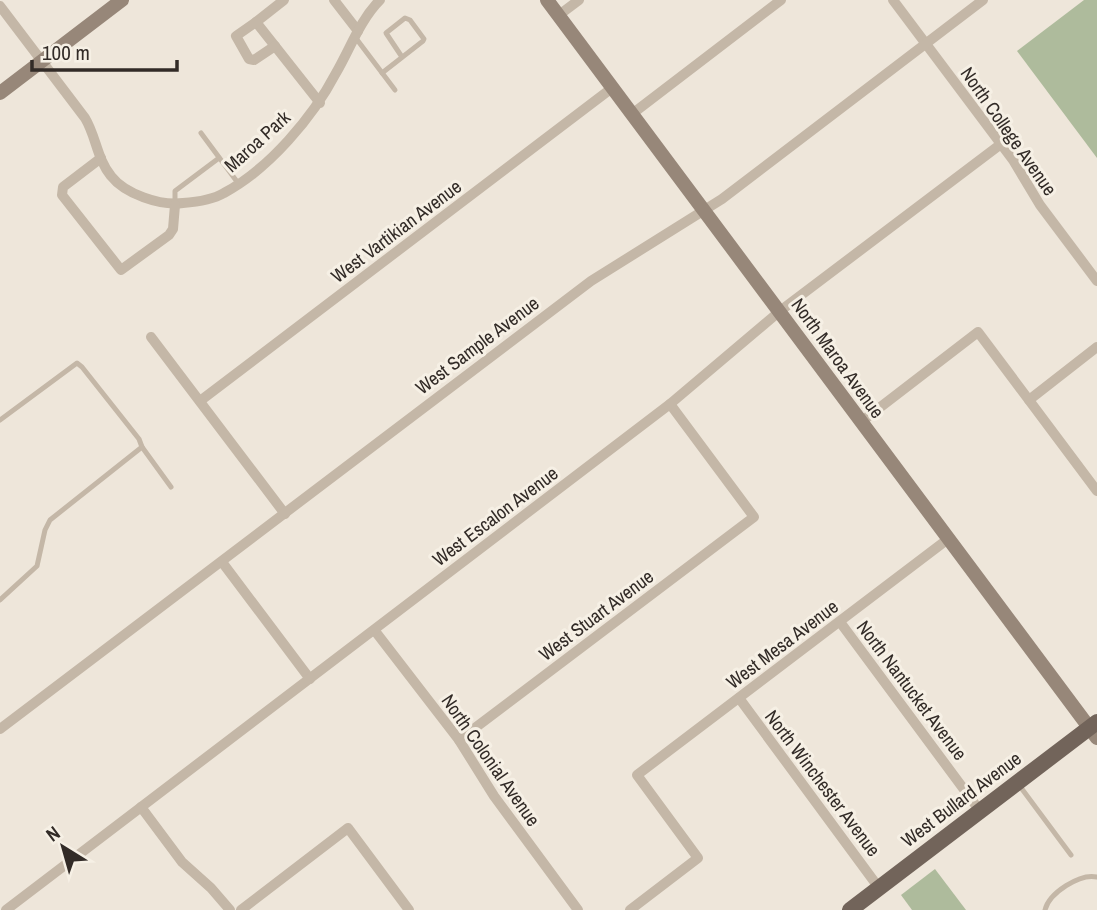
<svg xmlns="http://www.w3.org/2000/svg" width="1097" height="910" font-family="'Archivo Narrow',sans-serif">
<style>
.green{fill:#aebb9c}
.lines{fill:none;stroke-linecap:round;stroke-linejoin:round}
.lane{stroke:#c4b7a7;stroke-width:5}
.street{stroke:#c4b7a7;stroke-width:10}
.secondary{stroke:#978779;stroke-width:14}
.primary{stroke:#72645a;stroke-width:16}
.labels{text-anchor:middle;stroke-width:6;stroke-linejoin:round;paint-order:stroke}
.street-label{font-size:19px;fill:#322b27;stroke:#f6f0e5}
</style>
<rect width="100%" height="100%" fill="#eee6da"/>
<g class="green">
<polygon points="1084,0 1097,0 1097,158 1017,51"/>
<polygon points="935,869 966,910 912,910 901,895"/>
</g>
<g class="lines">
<g class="lane">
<polyline points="355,37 395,90"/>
<polyline points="382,73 423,41 424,39 410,20 405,18 386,33 402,57"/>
<polyline points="201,133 238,183"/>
<polyline points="175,202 175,191 219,158"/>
<polyline points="0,420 77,363 82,367 139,439 142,447 171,487"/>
<polyline points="0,600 37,566 45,530 50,520 142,447"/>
<polyline points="1019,785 1071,855"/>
<path d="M1045 910C1049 893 1080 873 1097 877"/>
</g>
<g class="street">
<polyline points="284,0 256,22 320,103"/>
<polyline points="334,0 358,31"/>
<polyline points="893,0 1013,160 1040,205 1097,281"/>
<path d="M0 6 85 118C96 136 97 159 111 176 125 194 160 206 183 203 197 202 212 200 224 193 269 169 313 117 336 73 350 49 360 20 380 0"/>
<polyline points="559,15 579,0"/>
<polyline points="256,22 236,36 249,59 254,60 275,46"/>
<polyline points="632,114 781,0"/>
<polyline points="101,158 63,187 62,195 121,270 169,235 173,229 175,205"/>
<polyline points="151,337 285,514"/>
<polyline points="1029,400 1097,347"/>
<polyline points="200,401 612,88"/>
<polyline points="861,422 978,332 1097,491"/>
<polyline points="222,562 310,679"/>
<polyline points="840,622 980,811"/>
<polyline points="375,631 459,740 494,796 578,910"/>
<polyline points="739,698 879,888"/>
<polyline points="0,729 591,281 722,199 983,0"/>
<polyline points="459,740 754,517 670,404"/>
<polyline points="141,807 182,862 211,888 230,910"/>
<polyline points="6,910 670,404 780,311 1001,144"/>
<polyline points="241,910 348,828 409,910"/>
<polyline points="630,910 698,858 637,775 948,539"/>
</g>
<g class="secondary">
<polyline points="547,0 1097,738"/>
<polyline points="0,93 122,0"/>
</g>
<polyline class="primary" points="850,910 1097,722"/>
</g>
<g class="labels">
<g class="street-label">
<text transform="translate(1009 131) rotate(55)" y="7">North College Avenue</text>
<text transform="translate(257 141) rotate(-42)" y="7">Maroa Park</text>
<text transform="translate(396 231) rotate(-37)" y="7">West Vartikian Avenue</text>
<text transform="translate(477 345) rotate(-37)" y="7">West Sample Avenue</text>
<text transform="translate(838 358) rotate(54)" y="7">North Maroa Avenue</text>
<text transform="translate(495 516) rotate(-37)" y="7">West Escalon Avenue</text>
<text transform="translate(596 615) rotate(-37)" y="7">West Stuart Avenue</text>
<text transform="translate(782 644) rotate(-37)" y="7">West Mesa Avenue</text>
<text transform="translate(912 690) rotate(53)" y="7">North Nantucket Avenue</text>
<text transform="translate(491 760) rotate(55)" y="7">North Colonial Avenue</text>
<text transform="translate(823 783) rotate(53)" y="7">North Winchester Avenue</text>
<text transform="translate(961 799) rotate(-37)" y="7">West Bullard Avenue</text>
</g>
</g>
<g transform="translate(63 847) rotate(323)" stroke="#f6f0e5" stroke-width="5" paint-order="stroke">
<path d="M0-5L12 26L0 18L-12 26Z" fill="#322b27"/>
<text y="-10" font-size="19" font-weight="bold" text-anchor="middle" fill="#322b27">N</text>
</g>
<path d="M32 60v10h145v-10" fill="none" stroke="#322b27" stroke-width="3.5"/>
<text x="42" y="60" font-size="21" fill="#322b27" stroke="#f6f0e5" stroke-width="5" paint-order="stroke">100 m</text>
</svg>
